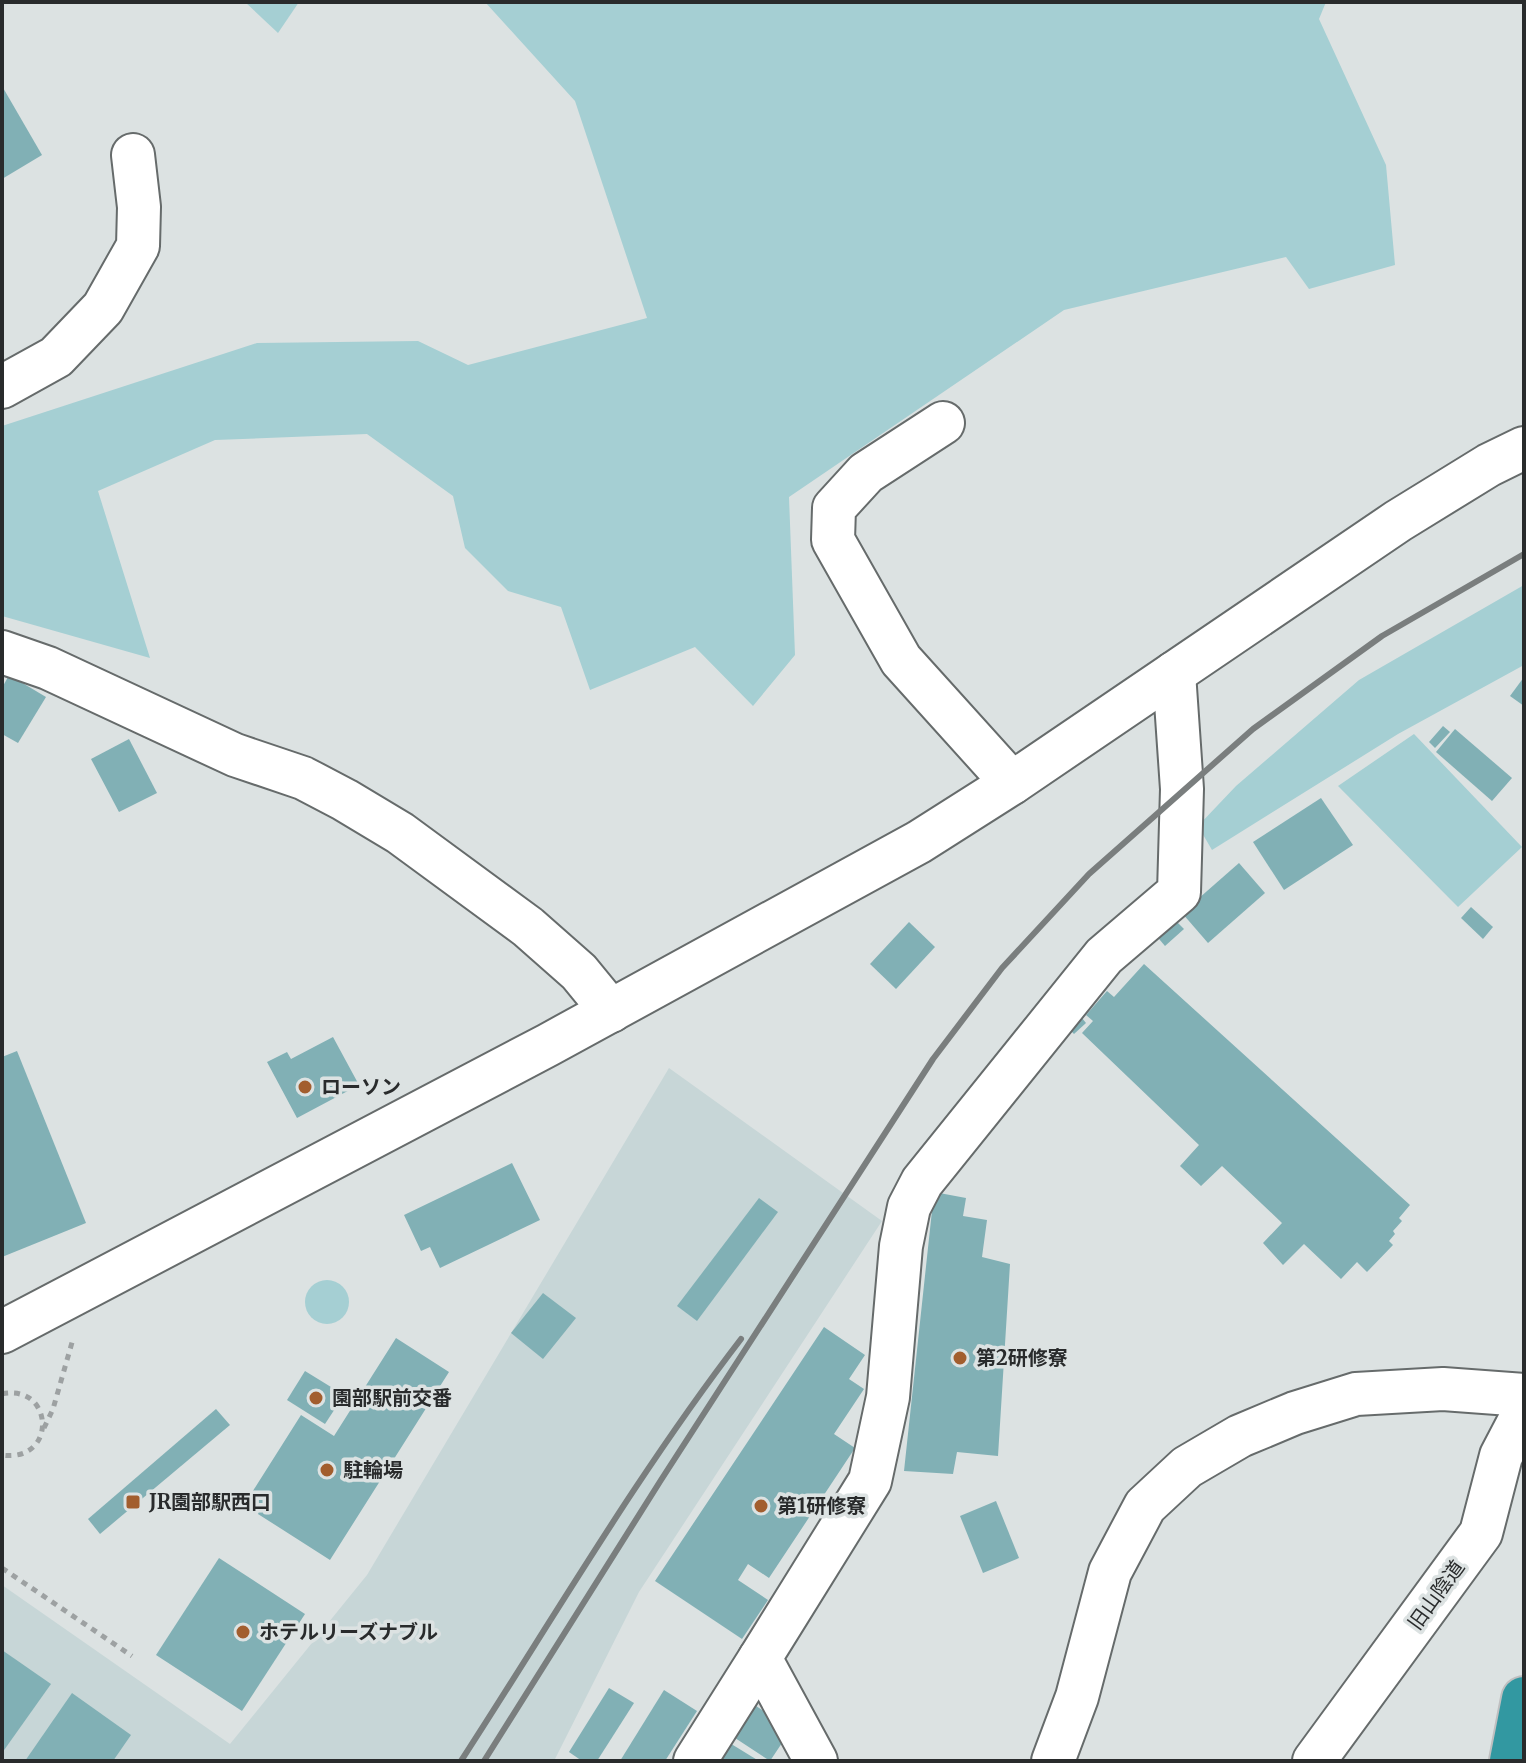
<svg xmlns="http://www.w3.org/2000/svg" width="1526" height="1763" font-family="Merriweather,'Noto Sans JP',serif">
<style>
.built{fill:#c7d6d7}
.green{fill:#a5cfd3}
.building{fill:#81b0b5}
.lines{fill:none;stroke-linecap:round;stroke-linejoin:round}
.minor-casing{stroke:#666b6b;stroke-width:46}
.highway-casing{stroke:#bfbfc0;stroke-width:48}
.path{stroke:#9da1a2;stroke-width:5;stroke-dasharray:6 6;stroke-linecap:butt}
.minor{stroke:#fff;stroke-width:42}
.highway{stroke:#3298a1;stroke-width:44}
.rail{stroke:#7a7e7e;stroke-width:6}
.poi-dot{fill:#a25e2e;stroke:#dce2e2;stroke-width:3}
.labels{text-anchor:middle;stroke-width:7;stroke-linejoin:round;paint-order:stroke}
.poi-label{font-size:20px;font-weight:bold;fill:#292b2c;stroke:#dce2e2;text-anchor:start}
.street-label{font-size:20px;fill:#292b2c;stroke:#dce2e2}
</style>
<rect width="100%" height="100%" fill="#dce2e2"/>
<polygon class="built" points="669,1068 882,1221 639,1592 554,1761 2,1761 2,1585 230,1744 367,1575"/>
<g class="green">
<polygon points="245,2 299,2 278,33"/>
<polygon points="485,2 1326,2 1319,19 1386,165 1395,265 1309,289 1286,257 1064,310 789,497 795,655 753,706 695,647 590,690 561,607 508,591 465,548 453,496 367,434 215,440 98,491 150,658 2,616 2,426 257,343 418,341 468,365 647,318 575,101"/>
<polygon points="1524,585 1524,665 1398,734 1212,850 1198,826 1236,786 1359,680"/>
<polygon points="1414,734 1522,847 1458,907 1338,786"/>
<circle cx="327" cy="1302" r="22"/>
</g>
<g class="building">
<polygon points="2,86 42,155 2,179"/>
<polygon points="9,675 46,697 18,743 2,734 2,688"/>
<polygon points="1524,677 1524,706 1510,696"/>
<polygon points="1443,726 1450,732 1435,748 1429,742"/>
<polygon points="1455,729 1512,778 1492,801 1436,752"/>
<polygon points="129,739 157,793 119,812 91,759"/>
<polygon points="1321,798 1353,845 1284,890 1253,842"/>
<polygon points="1239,863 1265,893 1208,943 1182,913"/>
<polygon points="1471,907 1493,927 1483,939 1461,918"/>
<polygon points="1172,917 1184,929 1165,946 1154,933"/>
<polygon points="909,922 935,947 896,989 870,964"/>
<polygon points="1144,964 1410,1205 1399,1218 1402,1221 1393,1231 1395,1234 1389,1241 1393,1245 1367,1272 1357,1262 1341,1279 1304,1244 1283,1265 1263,1243 1282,1223 1222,1166 1201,1186 1180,1166 1199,1145 1082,1033 1093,1021 1086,1015 1107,991 1114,997"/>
<polygon points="1077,1012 1086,1023 1074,1034 1064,1024"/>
<polygon points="333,1037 359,1085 297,1118 267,1062 287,1052 291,1059"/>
<polygon points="17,1051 86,1223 2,1257 2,1057"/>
<polygon points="512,1163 540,1220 440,1268 430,1247 421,1251 404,1215"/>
<polygon points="934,1192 966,1198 963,1216 987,1220 982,1257 1010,1264 998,1456 957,1452 953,1474 904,1471"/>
<polygon points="759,1198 778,1212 697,1321 677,1306"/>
<polygon points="543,1293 576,1318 543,1359 511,1333"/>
<polygon points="824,1327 865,1355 849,1379 864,1389 834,1434 855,1448 769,1578 748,1564 738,1580 768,1600 742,1639 655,1581"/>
<polygon points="396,1338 449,1372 330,1560 244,1505 301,1415 334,1436"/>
<polygon points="305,1371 344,1395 325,1424 287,1400"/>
<polygon points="216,1409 230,1425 100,1534 88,1519"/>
<polygon points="996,1501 1019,1558 983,1573 960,1516"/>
<polygon points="219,1558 305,1614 242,1711 156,1655"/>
<polygon points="2,1650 51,1684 2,1753"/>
<polygon points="609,1688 634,1703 597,1761 582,1761 569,1752"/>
<polygon points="664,1690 697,1711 665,1761 620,1761"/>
<polygon points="72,1693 131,1735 113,1761 25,1761"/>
<polygon points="753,1704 780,1722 775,1729 786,1737 770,1761 732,1736"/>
<polygon points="728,1742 759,1761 716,1761"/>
</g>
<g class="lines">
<defs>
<g id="minor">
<polyline points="2,387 56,357 103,308 138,246 139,207 133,155"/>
<polyline points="943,423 866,473 834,508 833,540 901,660 1012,783"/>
<polyline points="2,652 48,668 235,755 303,778 345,800 400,833 528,927 579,972 611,1011"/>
<polyline points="2,1332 548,1045 919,842 1012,783 1398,521 1489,465 1524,448"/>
<polyline points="695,1761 760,1658"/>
<polyline points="816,1761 760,1658 870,1481 888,1397 901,1246 909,1207 922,1182 1104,956 1179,892 1182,789 1174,673"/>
<polyline points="1053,1761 1077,1697 1110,1572 1145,1506 1187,1467 1240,1436 1295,1413 1356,1394 1443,1389 1524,1395"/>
<polyline points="1314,1761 1481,1533 1501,1456 1524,1412"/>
</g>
<polyline id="highway" points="1512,1761 1524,1699"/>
</defs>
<use href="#minor" class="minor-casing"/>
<use href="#highway" class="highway-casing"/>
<g class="path">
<path d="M2 1394C54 1383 58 1463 2 1455"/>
<polyline points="44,1428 53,1409 73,1339"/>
<polyline points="2,1568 132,1656"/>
</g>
<use href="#minor" class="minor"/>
<use href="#highway" class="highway"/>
<g class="rail">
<path d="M461 1761C553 1619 638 1473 741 1339"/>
<polyline points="484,1761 661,1480 933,1059 1002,968 1089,874 1253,729 1382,636 1524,554"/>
</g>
</g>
<g class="poi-dot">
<circle cx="305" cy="1087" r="8"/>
<circle cx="960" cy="1358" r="8"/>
<circle cx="316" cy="1398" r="8"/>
<circle cx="327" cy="1470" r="8"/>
<rect x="125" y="1494" width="16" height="16" rx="4"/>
<circle cx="761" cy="1506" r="8"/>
<circle cx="243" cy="1632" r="8"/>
</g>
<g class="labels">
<g class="poi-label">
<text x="321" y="1094">ローソン</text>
<text x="976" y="1365">第2研修寮</text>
<text x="332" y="1405">園部駅前交番</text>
<text x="343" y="1477">駐輪場</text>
<text x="149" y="1509">JR園部駅西口</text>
<text x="777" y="1513">第1研修寮</text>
<text x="259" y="1639">ホテルリーズナブル</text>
</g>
<g class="street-label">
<text transform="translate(1436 1595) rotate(-54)" y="7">旧山陰道</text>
</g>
</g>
<rect width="1526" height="1763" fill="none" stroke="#292b2c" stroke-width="8"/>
</svg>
